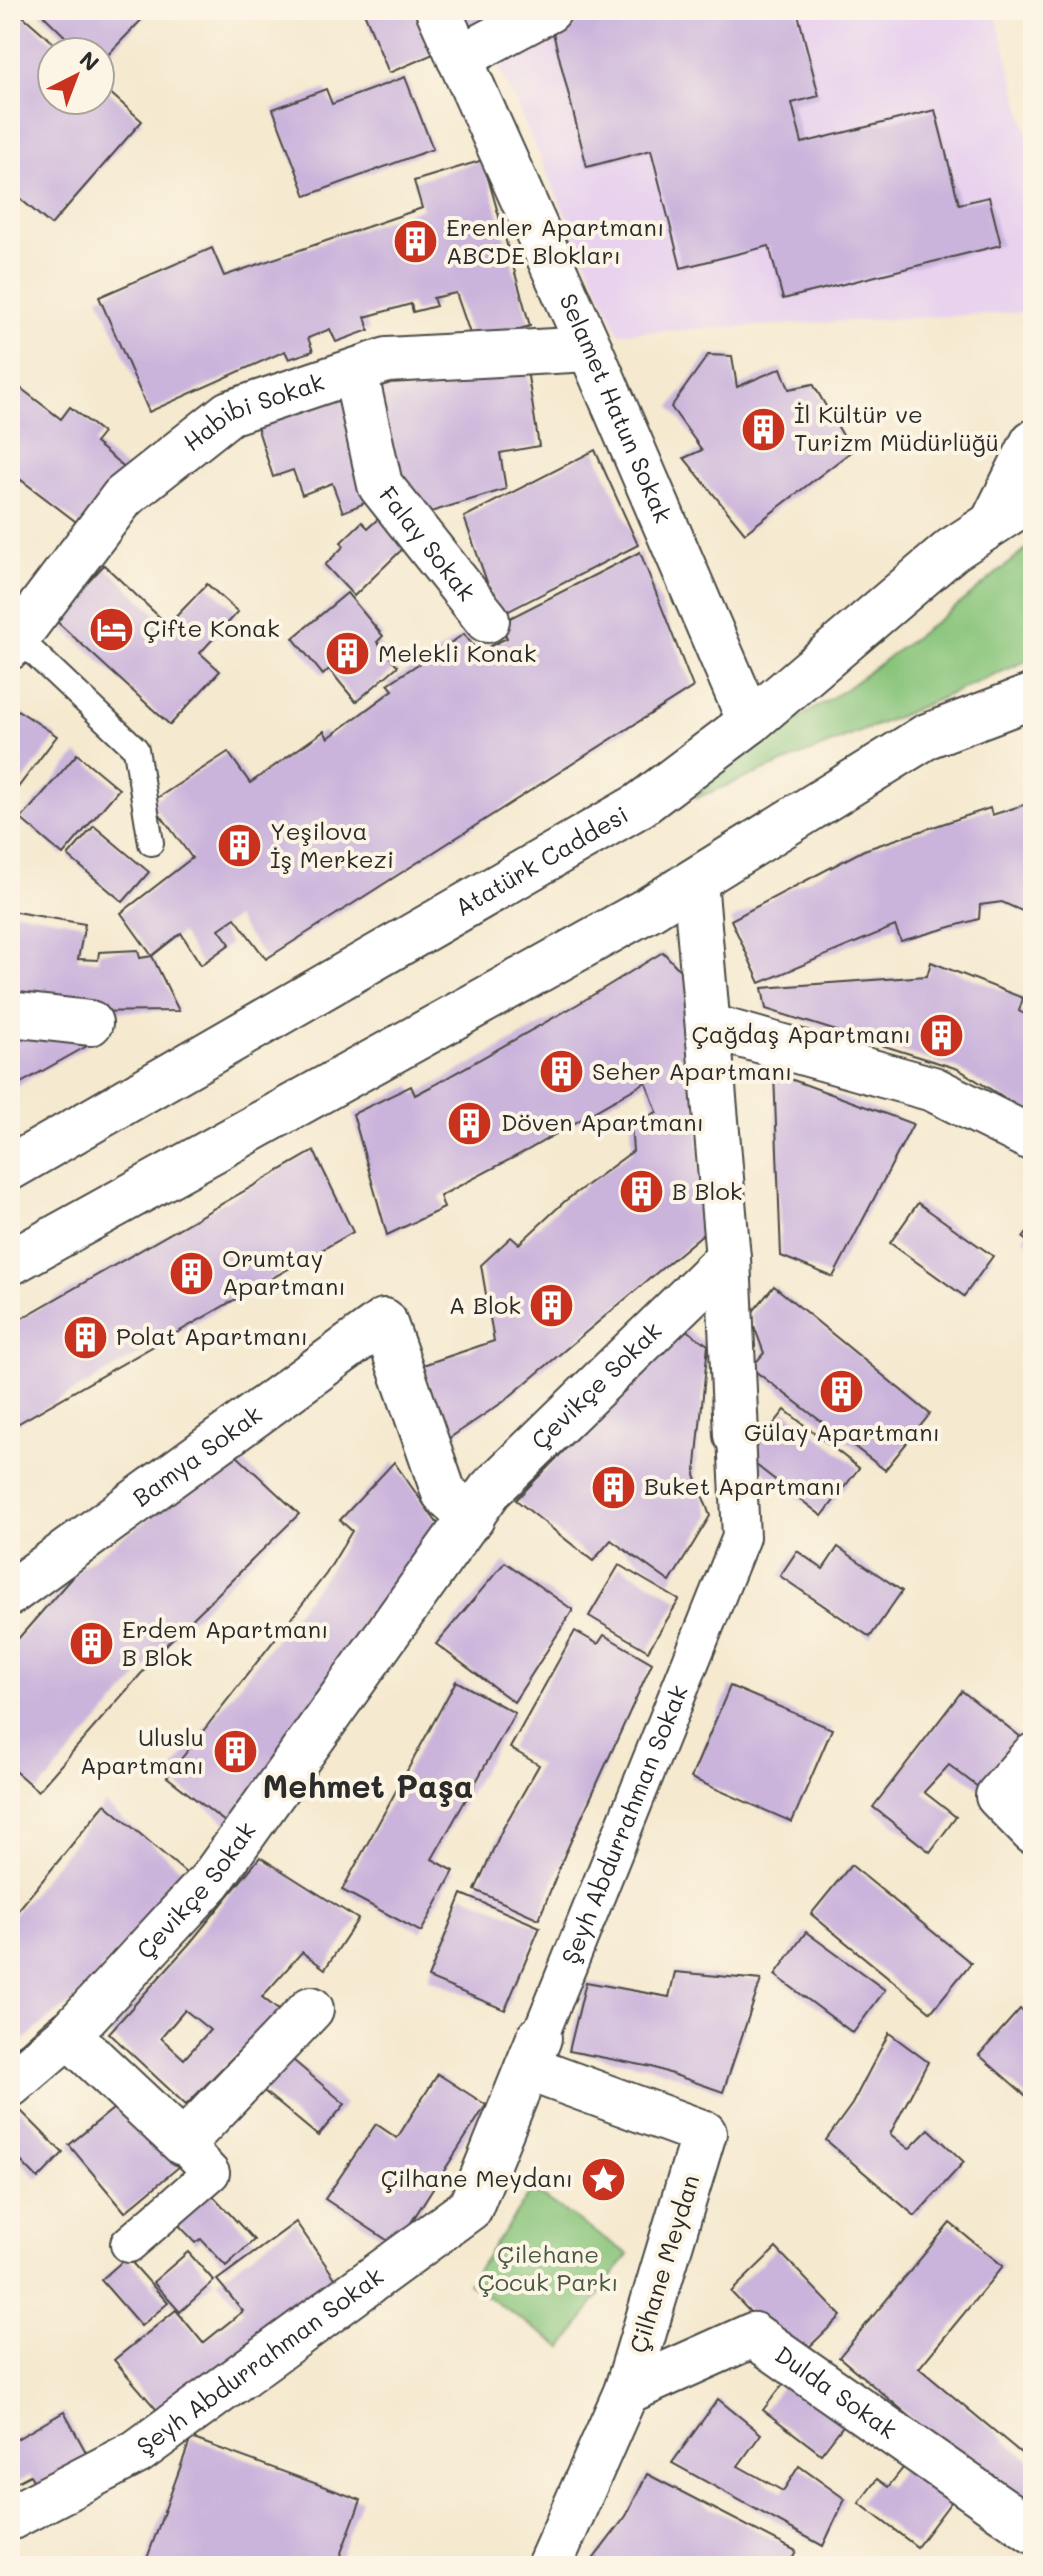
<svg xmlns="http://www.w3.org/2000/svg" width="1043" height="2576" font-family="Mali,sans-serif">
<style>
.built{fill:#e8d2ee}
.green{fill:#88c47a;stroke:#5a7852;stroke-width:2}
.building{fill:#cbb4db;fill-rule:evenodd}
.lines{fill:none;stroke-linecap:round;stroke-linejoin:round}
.service-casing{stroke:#494844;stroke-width:28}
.pedestrian-casing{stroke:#494844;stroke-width:40}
.minor-casing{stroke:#494844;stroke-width:48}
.primary-casing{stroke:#494844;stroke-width:48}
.service{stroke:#fff;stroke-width:24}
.pedestrian{stroke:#fff;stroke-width:36}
.minor{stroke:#fff;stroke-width:44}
.primary{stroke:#fff;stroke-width:44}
.labels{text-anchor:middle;stroke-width:8;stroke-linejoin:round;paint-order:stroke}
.poi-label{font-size:24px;fill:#2b2b2b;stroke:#fcf5e5;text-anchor:start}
.street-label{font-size:24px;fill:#2b2b2b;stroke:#fcf5e5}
.park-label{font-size:24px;fill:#475943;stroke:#fcf5e5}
.district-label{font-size:32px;font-weight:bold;fill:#2b2b2b;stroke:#fcf5e5}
</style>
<rect width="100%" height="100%" fill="#fcf5e5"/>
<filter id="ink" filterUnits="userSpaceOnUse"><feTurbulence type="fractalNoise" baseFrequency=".0125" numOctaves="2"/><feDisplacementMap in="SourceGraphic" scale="16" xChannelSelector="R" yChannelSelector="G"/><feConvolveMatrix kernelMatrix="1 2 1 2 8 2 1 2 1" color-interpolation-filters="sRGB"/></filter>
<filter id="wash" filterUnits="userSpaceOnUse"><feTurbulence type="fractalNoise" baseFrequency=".006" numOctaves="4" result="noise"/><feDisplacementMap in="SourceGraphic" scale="32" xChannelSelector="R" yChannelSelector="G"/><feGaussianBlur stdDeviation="1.8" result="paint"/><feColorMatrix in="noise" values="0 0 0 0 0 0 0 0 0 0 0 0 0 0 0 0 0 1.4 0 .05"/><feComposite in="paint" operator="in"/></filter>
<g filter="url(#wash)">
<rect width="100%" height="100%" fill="#f5e9cf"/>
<polygon class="built" points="557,10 995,10 1033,153 1029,312 619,333 489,44"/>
<g class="green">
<polygon points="1033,543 1033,658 897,717 696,798 695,785 847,688 961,603"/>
<polygon points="532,2190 628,2254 563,2348 468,2283"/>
</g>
<g id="blocks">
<g class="building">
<polygon points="10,10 16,10 64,52 52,52 52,100 100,100 100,84 142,121 51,225 10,190"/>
<polygon points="38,10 151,10 100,63 100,52 81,52"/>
<polygon points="363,10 419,10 438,52 389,73"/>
<polygon points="462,10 506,10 471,28"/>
<polygon points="594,10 797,10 819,96 792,103 802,143 935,110 959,204 989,197 1001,245 783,299 769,246 681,268 651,150 587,167 550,21"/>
<polygon points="405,77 433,149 306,196 273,109 326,89 332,104"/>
<polygon points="483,160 530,326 473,342 456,293 433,298 436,306 413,312 411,304 365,317 369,330 336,342 330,329 308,338 313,351 289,359 285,351 149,412 99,297 212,248 224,276 422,208 414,181"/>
<polygon points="708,355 732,356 737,387 781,368 789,389 813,384 852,451 745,533 684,458 702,450 671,407"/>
<polygon points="527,370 539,446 500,453 506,489 411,518 370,378"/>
<polygon points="10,380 61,419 70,407 103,433 95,443 128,470 83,527 21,480 10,494"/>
<polygon points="344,389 377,498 343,512 332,483 302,495 293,470 273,477 254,417"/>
<polygon points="595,450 638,545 499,616 464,517"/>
<polygon points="389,509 416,536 354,596 325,565 344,546 341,542 362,522 368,528"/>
<polygon points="640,552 693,687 266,959 235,918 219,929 230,944 201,965 181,933 152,956 179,1011 68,1012 10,1002 10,911 85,924 78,959 98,960 99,952 138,950 140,958 152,956 121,913 192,858 151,802 228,752 250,783 324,731 328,738 393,690 388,684 464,634 478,652 507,638 500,623"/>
<polygon points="104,565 168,625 207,584 238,612 200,653 220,671 170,725 54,619"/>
<polygon points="347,593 383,636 377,642 398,666 356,702 329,669 323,675 293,638"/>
<polygon points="10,705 57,736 10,798"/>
<polygon points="77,754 119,789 63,855 21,819"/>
<polygon points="1033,802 1033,916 1002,902 980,905 979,919 901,941 895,926 760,983 731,920 864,850 990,808 992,815"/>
<polygon points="94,826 149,872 123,902 68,856"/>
<polygon points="663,952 689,980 704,1233 503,1402 448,1439 423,1365 494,1341 481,1265 511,1237 519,1244 565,1201 633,1151 631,1124 657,1112 646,1082 526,1151 440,1196 444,1208 387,1235 353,1114 411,1086 415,1095 434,1085 578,1004"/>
<polygon points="931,962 1023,998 1019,1011 1033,1019 1033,1116 958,1069 766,1009 762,988 927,976"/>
<polygon points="10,1036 86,1038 87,1046 10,1089"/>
<polygon points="774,1073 913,1124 833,1277 781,1256"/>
<polygon points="314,1151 353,1232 10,1428 10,1325"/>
<polygon points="918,1203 993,1256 964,1296 890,1243"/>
<polygon points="1033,1225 1033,1246 1023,1238"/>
<polygon points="774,1286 930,1414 885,1470 751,1368 764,1353 750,1315"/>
<polygon points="683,1328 708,1345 695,1475 710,1516 670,1582 611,1540 593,1561 516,1500"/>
<polygon points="785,1410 859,1468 822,1516 747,1458"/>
<polygon points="237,1456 299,1514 168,1643 38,1791 10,1767 10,1648 81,1567"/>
<polygon points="394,1462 447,1537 229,1825 167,1777 326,1574 352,1531 340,1520"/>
<polygon points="838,1547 902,1591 870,1637 780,1576 797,1551 823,1569"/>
<polygon points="505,1562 573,1610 514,1702 436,1644"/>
<polygon points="619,1565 679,1600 648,1651 589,1616"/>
<polygon points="575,1631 598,1644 604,1635 652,1663 565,1854 539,1919 475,1890 502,1830 539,1765 510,1748"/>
<polygon points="456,1681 515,1713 432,1859 454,1871 421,1932 342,1890"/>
<polygon points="730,1686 832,1729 792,1822 691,1778"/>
<polygon points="962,1691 1022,1738 982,1790 949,1765 924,1792 956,1817 930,1852 873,1807"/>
<polygon points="105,1804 186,1873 73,2002 49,2018 10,2053 10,1920"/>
<path d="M260 1857 358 1919 325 1969 302 1952 262 1997 286 2016 249 2060 238 2052 186 2105 109 2033 190 1943ZM185 2010 210 2030 184 2059 161 2038Z"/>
<polygon points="851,1865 971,1963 931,2012 811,1914"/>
<polygon points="462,1894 540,1927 505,2010 428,1978"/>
<polygon points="806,1932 885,1990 853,2033 775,1975"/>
<polygon points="675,1972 761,1980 723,2092 652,2067 569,2051 586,1982 669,1997"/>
<polygon points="1020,2009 1033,2021 1033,2102 979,2055"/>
<polygon points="889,2033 928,2062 890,2134 909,2149 929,2129 964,2162 915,2216 826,2140 852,2104"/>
<polygon points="287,2055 345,2104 318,2136 259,2087"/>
<polygon points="438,2074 486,2105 396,2246 325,2199 376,2124 397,2138"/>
<polygon points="124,2100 180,2166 125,2212 69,2145"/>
<polygon points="12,2102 63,2153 38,2179 13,2153 10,2156"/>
<polygon points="204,2186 254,2240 226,2266 201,2239 196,2243 170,2216"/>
<polygon points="296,2222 346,2294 167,2422 114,2360 176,2310 203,2343 243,2311 217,2280"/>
<polygon points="950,2223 1003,2266 919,2368 1033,2463 1033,2520 839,2357"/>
<polygon points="776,2248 841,2316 796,2360 731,2292"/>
<polygon points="188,2252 214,2281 180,2312 153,2282"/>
<polygon points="127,2257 168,2303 141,2326 101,2280"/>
<polygon points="791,2374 849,2418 821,2454 763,2410"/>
<polygon points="718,2399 761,2434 738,2466 783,2491 799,2466 845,2499 823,2546 672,2463"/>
<polygon points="64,2412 93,2465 42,2495 30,2475 13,2484 10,2479 10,2443"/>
<polygon points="191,2438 361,2500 336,2566 152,2566 145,2564"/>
<polygon points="911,2458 957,2494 917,2547 859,2503 877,2479 888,2487"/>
<polygon points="647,2474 796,2551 788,2566 588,2566 626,2516"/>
</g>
</g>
</g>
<g filter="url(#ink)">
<use href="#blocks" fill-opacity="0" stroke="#494844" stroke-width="2"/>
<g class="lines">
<defs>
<polyline id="service" points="17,637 136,749 151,843"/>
<g id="pedestrian">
<path id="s1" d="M539 2038 741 1537 736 1435"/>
<polyline points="129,2244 211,2173 183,2143"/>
</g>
<g id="minor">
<path id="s2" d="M438 10 590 349 750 722"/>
<polyline points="459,58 549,10"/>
<path id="s3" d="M355 371 380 485 487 620"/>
<path id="s4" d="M10 647 123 497 229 413 387 360 590 349"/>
<polyline points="695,881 728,1258 736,1435"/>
<polyline points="10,1014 90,1023"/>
<polyline points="708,1026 933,1089 1033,1139"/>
<path id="s5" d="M10 1593 384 1321 444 1493 472 1518"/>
<polyline points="1033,1756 998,1796 1033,1832"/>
<polyline points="68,2035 183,2143 311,2009"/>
<polyline points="527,2068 704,2133 626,2392 549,2566"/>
<path id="s6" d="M10 2085 68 2035 211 1880 490 1490 728 1258"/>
<path id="s7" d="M626 2392 753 2335 1033 2531"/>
<path id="s8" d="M10 2518 137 2452 470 2208 539 2038"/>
</g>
<g id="primary">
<polyline points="993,522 1033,442"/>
<path id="s9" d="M10 1168 640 805 750 722 952 550 1033 497"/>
<polyline points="10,1263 649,909 927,736 1033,696"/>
</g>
</defs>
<use href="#service" class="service-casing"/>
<use href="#pedestrian" class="pedestrian-casing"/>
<use href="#minor" class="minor-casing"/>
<use href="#primary" class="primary-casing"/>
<use href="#service" class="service"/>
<use href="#pedestrian" class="pedestrian"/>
<use href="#minor" class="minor"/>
<use href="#primary" class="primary"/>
</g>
</g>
<defs>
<symbol id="building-disc" viewBox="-11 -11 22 22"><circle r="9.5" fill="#c8321e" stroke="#fcf5e5"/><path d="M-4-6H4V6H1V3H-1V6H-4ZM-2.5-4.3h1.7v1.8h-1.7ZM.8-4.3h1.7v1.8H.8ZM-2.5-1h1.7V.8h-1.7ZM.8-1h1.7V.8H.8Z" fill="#fff"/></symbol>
<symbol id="hotel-disc" viewBox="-11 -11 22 22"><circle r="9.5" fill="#c8321e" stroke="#fcf5e5"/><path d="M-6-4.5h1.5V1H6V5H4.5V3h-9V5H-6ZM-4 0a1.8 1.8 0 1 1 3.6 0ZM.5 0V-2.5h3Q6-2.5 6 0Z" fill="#fff"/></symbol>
<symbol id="sight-disc" viewBox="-11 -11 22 22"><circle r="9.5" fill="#c8321e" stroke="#fcf5e5"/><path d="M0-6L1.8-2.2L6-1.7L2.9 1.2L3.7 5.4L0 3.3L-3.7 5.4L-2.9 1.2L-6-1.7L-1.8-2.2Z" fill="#fff"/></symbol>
</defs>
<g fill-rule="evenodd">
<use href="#building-disc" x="390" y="216" width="51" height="51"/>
<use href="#building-disc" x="738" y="404" width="51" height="51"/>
<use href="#hotel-disc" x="86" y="604" width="51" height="51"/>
<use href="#building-disc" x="322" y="628" width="51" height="51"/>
<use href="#building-disc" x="214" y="820" width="51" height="51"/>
<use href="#building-disc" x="916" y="1010" width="51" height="51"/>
<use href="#building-disc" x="536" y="1046" width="51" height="51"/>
<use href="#building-disc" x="444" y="1098" width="51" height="51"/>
<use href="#building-disc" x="616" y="1166" width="51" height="51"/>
<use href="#building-disc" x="166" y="1248" width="51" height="51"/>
<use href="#building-disc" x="526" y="1280" width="51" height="51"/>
<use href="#building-disc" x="60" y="1312" width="51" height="51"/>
<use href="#building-disc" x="816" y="1366" width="51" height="51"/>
<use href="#building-disc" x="588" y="1462" width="51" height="51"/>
<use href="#building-disc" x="66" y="1618" width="51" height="51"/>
<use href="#building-disc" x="210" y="1726" width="51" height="51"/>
<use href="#sight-disc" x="578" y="2154" width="51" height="51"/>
</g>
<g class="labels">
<g class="poi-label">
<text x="446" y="236">Erenler Apartmanı<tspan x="446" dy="28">ABCDE Blokları</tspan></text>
<text x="794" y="423">İl Kültür ve<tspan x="794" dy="28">Turizm Müdürlüğü</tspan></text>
<text x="143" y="637">Çifte Konak</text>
<text x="378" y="662">Melekli Konak</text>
<text x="270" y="840">Yeşilova<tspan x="270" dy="28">İş Merkezi</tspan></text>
<text x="911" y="1043" text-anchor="end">Çağdaş Apartmanı</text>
<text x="592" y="1080">Seher Apartmanı</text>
<text x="501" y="1131">Döven Apartmanı</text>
<text x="672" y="1200">B Blok</text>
<text x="222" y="1267">Orumtay<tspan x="222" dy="28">Apartmanı</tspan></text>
<text x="521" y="1314" text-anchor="end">A Blok</text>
<text x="116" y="1345">Polat Apartmanı</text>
<text x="842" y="1441" text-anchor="middle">Gülay Apartmanı</text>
<text x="644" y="1495">Buket Apartmanı</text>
<text x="122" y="1638">Erdem Apartmanı<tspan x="122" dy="28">B Blok</tspan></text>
<text x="204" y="1746" text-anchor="end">Uluslu<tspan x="204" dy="28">Apartmanı</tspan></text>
<text x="573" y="2187" text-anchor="end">Çilhane Meydanı</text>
</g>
<g class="street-label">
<text dy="8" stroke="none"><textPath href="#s2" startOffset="436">Selamet Hatun Sokak</textPath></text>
<text dy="8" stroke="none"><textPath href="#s4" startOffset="346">Habibi Sokak</textPath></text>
<text dy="8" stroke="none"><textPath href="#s3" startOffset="192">Falay Sokak</textPath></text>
<text dy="8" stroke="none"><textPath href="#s9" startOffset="614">Atatürk Caddesi</textPath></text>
<text dy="8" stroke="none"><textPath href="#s6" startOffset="916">Çevikçe Sokak</textPath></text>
<text dy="8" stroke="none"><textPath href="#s5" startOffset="232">Bamya Sokak</textPath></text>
<text dy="8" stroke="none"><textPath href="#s1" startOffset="230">Şeyh Abdurrahman Sokak</textPath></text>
<text dy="8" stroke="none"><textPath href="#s6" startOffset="270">Çevikçe Sokak</textPath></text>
<text transform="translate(665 2264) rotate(-73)" y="8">Çilhane Meydan</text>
<text dy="8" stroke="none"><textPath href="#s8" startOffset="296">Şeyh Abdurrahman Sokak</textPath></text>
<text dy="8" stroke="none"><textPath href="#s7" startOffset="240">Dulda Sokak</textPath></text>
</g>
<g class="park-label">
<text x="548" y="2263">Çilehane<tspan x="548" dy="28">Çocuk Parkı</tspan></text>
</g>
<g class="district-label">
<text x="368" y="1798">Mehmet Paşa</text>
</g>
</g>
<rect width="1043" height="2576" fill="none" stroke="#fcf5e5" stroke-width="40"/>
<g transform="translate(76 76) rotate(42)"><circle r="38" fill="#fcf5e5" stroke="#a8a49b" stroke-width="2"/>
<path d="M0-6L14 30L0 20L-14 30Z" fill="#c8321e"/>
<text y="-12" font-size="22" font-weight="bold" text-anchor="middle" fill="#2b2b2b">N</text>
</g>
</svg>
